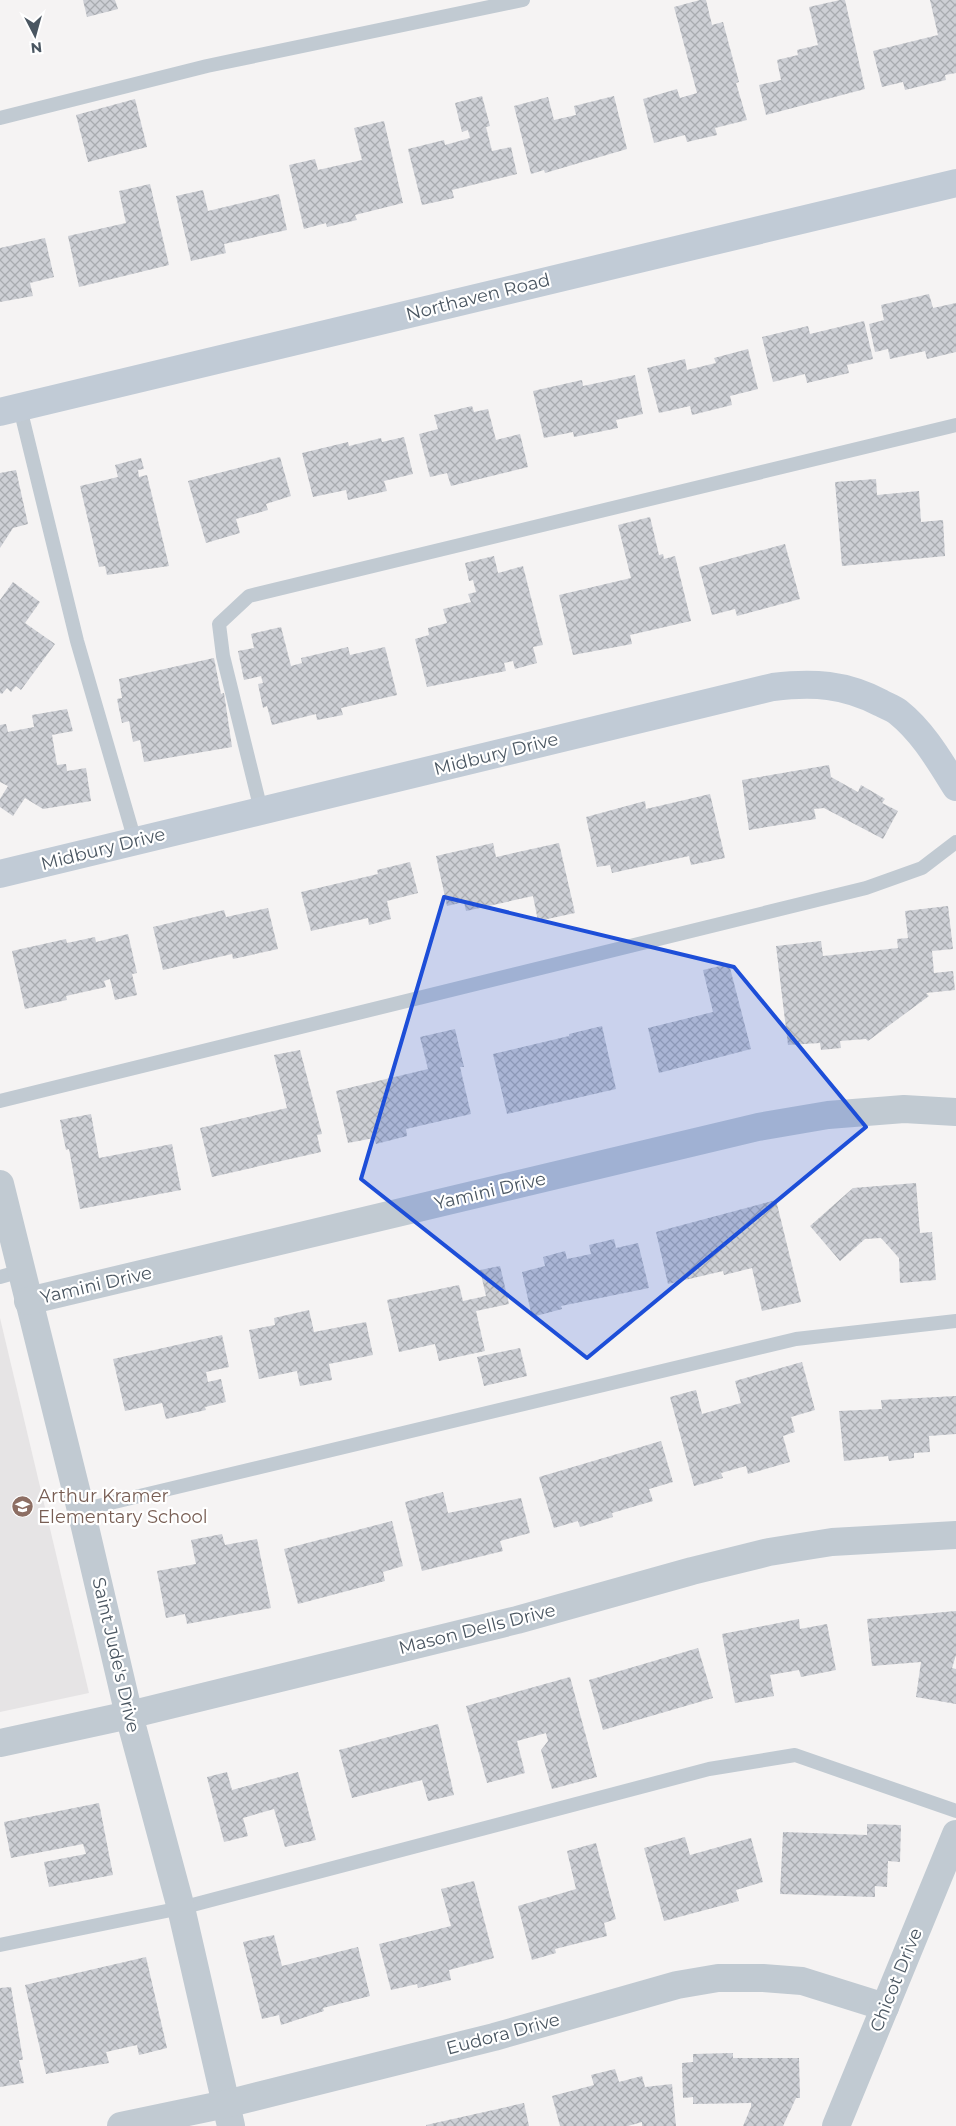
<svg xmlns="http://www.w3.org/2000/svg" width="956" height="2126" font-family="Montserrat,sans-serif">
<style>
.education{fill:#e6e4e5}
.building{fill:url(#building-cross-hatch)}
.lines{fill:none;stroke-linecap:round;stroke-linejoin:round}
.lane{stroke:#c1cad2;stroke-width:14}
.street{stroke:#c1cad2;stroke-width:28}
.secondary{stroke:#c1cbd6;stroke-width:28}
.marked{fill:#1d4ed8;fill-opacity:0.2;stroke:#1d4ed8;stroke-width:4;stroke-linejoin:round}
.labels{text-anchor:middle;stroke-width:4.5;stroke-linejoin:round;paint-order:stroke}
.street-label{font-size:18px;fill:#4a5661;stroke:#fff}
.education-label{font-size:18px;fill:#785e54;stroke:#fff;text-anchor:start}
</style>
<defs>
<pattern id="building-cross-hatch" width="8" height="8" patternUnits="userSpaceOnUse" patternTransform="scale(1.25)"><rect width="8" height="8" fill="#cdcfd5"/><path d="M0 0l8 8M0 8l8-8" fill="none" stroke="#a8abb0"/></pattern>
</defs>
<rect width="100%" height="100%" fill="#f5f3f3"/>
<polygon class="education" points="0,1318 89,1693 0,1712"/>
<g class="building">
<polygon points="83,0 115,0 118,9 87,17"/>
<polygon points="700,0 706,0 712,25 723,22 739,82 736,83 747,120 715,128 717,135 687,142 685,135 654,143 643,99 677,89 680,98 697,93 674,7"/>
<polygon points="840,0 845,0 865,89 766,115 759,85 781,80 777,60 798,55 797,50 818,45 809,7"/>
<polygon points="930,0 956,0 956,73 945,75 946,80 905,90 903,82 882,87 873,51 938,35"/>
<polygon points="482,96 490,126 486,127 492,151 511,147 517,174 452,190 454,198 422,205 408,149 444,140 445,145 470,138 468,130 462,132 455,103"/>
<polygon points="614,96 627,149 545,173 544,170 531,174 514,106 548,97 554,120 576,115 574,106"/>
<polygon points="135,99 147,147 88,162 76,115"/>
<polygon points="384,121 403,203 355,215 357,220 327,227 326,223 304,229 289,165 315,159 318,170 362,160 354,128"/>
<polygon points="150,184 169,265 79,287 68,236 126,223 119,191"/>
<polygon points="203,190 208,211 279,194 287,230 224,244 226,253 191,261 176,196"/>
<polygon points="45,238 54,277 30,283 33,296 0,302 0,248"/>
<polygon points="929,294 933,308 956,303 956,352 927,359 925,351 890,359 888,349 875,352 869,324 884,320 881,305"/>
<polygon points="864,321 873,359 847,365 849,373 807,383 805,374 773,382 762,337 808,326 810,334"/>
<polygon points="748,349 758,389 730,396 732,405 692,415 690,406 659,413 647,368 685,359 687,370 716,363 714,358"/>
<polygon points="635,375 643,414 616,420 618,428 574,437 573,432 544,438 533,391 582,380 583,386"/>
<polygon points="472,406 474,412 488,409 496,440 520,434 528,467 451,486 447,473 430,477 419,434 438,429 434,415"/>
<polygon points="404,437 413,474 384,481 387,491 348,500 346,490 313,497 302,453 348,442 349,446 381,438 382,442"/>
<polygon points="280,457 291,496 266,504 268,510 236,519 240,533 206,543 188,481"/>
<polygon points="141,458 144,469 138,470 139,477 147,475 169,566 107,575 105,566 99,567 80,486 118,477 115,465"/>
<polygon points="16,470 28,524 13,528 0,548 0,473"/>
<polygon points="876,479 877,495 919,491 921,522 943,520 945,556 842,566 835,482"/>
<polygon points="650,517 659,555 663,554 664,559 675,556 691,621 630,635 632,644 573,655 559,595 631,578 618,525"/>
<polygon points="785,544 800,599 737,616 735,609 712,615 699,567"/>
<polygon points="494,556 498,573 523,566 543,645 533,647 537,663 515,669 513,661 504,663 506,671 427,687 415,639 429,635 428,628 447,623 443,609 471,602 468,594 476,592 473,580 469,581 465,563"/>
<polygon points="13,582 40,602 25,623 55,644 21,690 16,686 11,692 7,688 2,694 0,693 0,600"/>
<polygon points="281,627 291,666 302,663 301,658 348,647 350,655 385,647 397,695 341,708 343,715 317,720 316,714 272,725 267,706 263,708 258,684 263,683 261,676 244,680 238,651 254,648 251,634"/>
<polygon points="214,658 221,694 224,693 232,747 144,762 140,740 133,742 129,721 122,723 117,699 122,698 119,679"/>
<polygon points="67,709 73,731 52,735 57,765 66,764 67,771 86,768 91,801 43,809 25,798 13,816 0,807 0,799 8,786 0,782 0,725 6,724 8,732 34,727 32,715"/>
<polygon points="829,765 831,777 858,792 861,785 885,799 882,803 898,811 883,839 824,808 814,809 816,819 749,830 742,780"/>
<polygon points="710,794 725,858 691,865 689,856 612,873 610,865 597,867 586,817 645,801 646,809"/>
<polygon points="493,843 496,857 559,843 575,913 538,921 533,896 466,911 464,902 447,906 436,856"/>
<polygon points="410,862 418,893 387,901 391,919 369,925 368,918 311,931 301,892 378,874 377,870"/>
<polygon points="948,906 953,949 932,951 934,973 953,971 955,990 926,993 929,996 868,1041 866,1039 840,1041 841,1048 821,1050 820,1043 788,1045 776,946 821,941 823,956 898,948 897,939 908,938 905,911"/>
<polygon points="268,908 278,949 233,959 232,954 163,970 153,927 224,910 226,917"/>
<polygon points="128,934 137,973 132,974 137,995 115,1000 110,979 104,981 106,987 66,996 67,1000 25,1009 12,951 66,939 67,943 95,937 96,942"/>
<polygon points="729,964 751,1049 659,1073 648,1028 713,1012 703,970"/>
<polygon points="602,1026 616,1089 507,1114 493,1054 569,1036 569,1034"/>
<polygon points="455,1029 464,1067 460,1067 471,1114 406,1129 407,1136 376,1144 374,1138 348,1143 336,1091 428,1069 420,1037"/>
<polygon points="300,1050 322,1134 317,1135 321,1152 212,1177 200,1128 287,1108 274,1055"/>
<polygon points="91,1114 99,1158 172,1144 181,1190 80,1209 69,1149 66,1150 60,1120"/>
<polygon points="916,1183 920,1233 932,1232 936,1280 900,1283 899,1258 881,1238 865,1239 840,1261 810,1226 853,1188"/>
<polygon points="776,1200 801,1302 762,1311 752,1268 724,1275 723,1271 668,1284 656,1232"/>
<polygon points="614,1239 616,1248 638,1243 649,1288 561,1306 562,1309 532,1317 522,1272 545,1266 543,1257 565,1251 567,1259 591,1254 589,1245"/>
<polygon points="500,1266 509,1304 476,1311 485,1351 439,1361 435,1344 399,1352 387,1300 459,1285 463,1301 486,1296 480,1270"/>
<polygon points="309,1310 314,1332 366,1322 373,1355 329,1364 332,1380 300,1386 297,1371 259,1379 249,1330 275,1325 274,1318"/>
<polygon points="222,1335 229,1367 206,1372 208,1382 221,1379 226,1402 205,1407 206,1410 166,1419 162,1403 125,1411 113,1359"/>
<polygon points="520,1348 527,1376 484,1386 477,1357"/>
<polygon points="802,1362 815,1410 791,1417 795,1432 783,1436 790,1462 748,1474 746,1466 721,1473 723,1478 694,1486 670,1397 696,1390 702,1414 741,1403 735,1381"/>
<polygon points="956,1396 956,1434 929,1436 930,1452 914,1453 914,1458 889,1461 888,1456 844,1461 839,1411 882,1409 881,1400"/>
<polygon points="661,1441 673,1482 649,1489 653,1501 612,1513 613,1517 580,1527 578,1521 554,1528 539,1477"/>
<polygon points="443,1492 448,1513 521,1498 530,1533 500,1541 503,1551 422,1571 405,1502"/>
<polygon points="392,1521 403,1566 383,1572 385,1581 298,1604 284,1549"/>
<polygon points="222,1534 225,1545 257,1539 271,1608 187,1624 185,1614 166,1618 157,1571 196,1564 191,1540"/>
<polygon points="956,1611 956,1655 952,1668 956,1669 956,1704 916,1697 921,1662 872,1666 867,1619"/>
<polygon points="799,1619 800,1629 827,1624 836,1670 801,1677 799,1670 770,1675 774,1696 735,1703 722,1634"/>
<polygon points="698,1648 713,1698 603,1730 589,1680"/>
<polygon points="570,1677 597,1777 552,1789 541,1750 548,1741 546,1733 517,1741 525,1773 487,1783 466,1706"/>
<polygon points="438,1724 454,1795 428,1801 422,1780 352,1798 339,1750"/>
<polygon points="227,1772 232,1790 298,1772 316,1840 285,1847 274,1809 243,1818 248,1836 224,1842 207,1777"/>
<polygon points="99,1803 113,1875 49,1887 44,1862 86,1854 83,1844 11,1858 4,1822"/>
<polygon points="867,1824 901,1825 900,1862 888,1861 887,1887 875,1886 875,1897 780,1894 783,1832 867,1835"/>
<polygon points="685,1837 690,1855 751,1838 763,1882 736,1890 739,1901 664,1921 644,1848"/>
<polygon points="596,1843 616,1919 604,1923 607,1936 555,1949 556,1953 532,1960 518,1906 576,1889 567,1851"/>
<polygon points="474,1881 494,1958 449,1970 451,1980 418,1988 417,1984 391,1990 379,1944 451,1926 441,1889"/>
<polygon points="274,1935 282,1966 358,1947 370,1996 323,2008 324,2011 281,2025 279,2015 262,2019 243,1942"/>
<polygon points="146,1957 167,2048 139,2055 137,2045 106,2052 109,2063 46,2074 25,1985"/>
<polygon points="11,1987 23,2060 19,2060 24,2083 0,2087 0,1988"/>
<polygon points="733,2053 733,2058 799,2058 800,2098 796,2098 783,2126 743,2126 751,2107 751,2103 693,2104 693,2097 683,2098 682,2063 693,2062 693,2054"/>
<polygon points="615,2069 619,2082 642,2076 645,2087 672,2084 676,2126 642,2126 642,2122 628,2126 560,2126 552,2096 594,2085 591,2075"/>
<polygon points="524,2103 529,2126 426,2126 426,2125"/>
</g>
<g class="lines">
<g class="lane">
<polyline points="0,118 207,66 523,0"/>
<polyline points="20,408 77,641 135,841"/>
<polyline points="261,810 223,656 219,624 249,596 956,425"/>
<polyline points="0,1101 866,888 922,868 956,842"/>
<polyline points="0,1277 21,1271"/>
<polyline points="81,1510 796,1339 956,1321"/>
<polyline points="0,1945 181,1908 709,1769 795,1755 956,1811"/>
</g>
<g class="street">
<polyline points="0,1184 81,1510 129,1715 181,1908 231,2126"/>
<polyline points="28,1301 758,1127 828,1115 904,1109 956,1112"/>
<polyline points="0,1743 129,1715 517,1620 692,1571 769,1552 832,1542 956,1535"/>
<polyline points="121,2126 226,2104 494,2037 677,1985 718,1978 763,1978 802,1981 885,2007"/>
<polyline points="836,2126 956,1834"/>
</g>
<g class="secondary">
<polyline points="0,412 956,183"/>
<path d="M0 874 773 687C813 682 845 684 881 703 886 706 893 708 898 712 923 732 939 760 956 787"/>
</g>
</g>
<path class="marked" d="M444 897 734 967 866 1127 587 1358 361 1179Z"/>
<defs>
<symbol id="school-disc" viewBox="-11 -11 22 22"><circle r="9.5" fill="#8d6e63" stroke="#fff"/><path d="M0-5L7-2L0 1L-7-2ZM-4 1L0 2.5L4 1V4Q0 6-4 4Z" fill="#fff"/></symbol>
</defs>
<g fill-rule="evenodd">
<use href="#school-disc" x="10" y="1494" width="25" height="25"/>
</g>
<g class="labels">
<g class="street-label">
<text transform="translate(478 297) rotate(-14)" y="6">Northaven Road</text>
<text transform="translate(496 754) rotate(-14)" y="6">Midbury Drive</text>
<text transform="translate(103 849) rotate(-14)" y="6">Midbury Drive</text>
<text transform="translate(490 1191) rotate(-13)" y="6">Yamini Drive</text>
<text transform="translate(96 1285) rotate(-13)" y="6">Yamini Drive</text>
<text transform="translate(477 1629) rotate(-14)" y="6">Mason Dells Drive</text>
<text transform="translate(116 1655) rotate(77)" y="6">Saint Jude's Drive</text>
<text transform="translate(896 1980) rotate(-68)" y="6">Chicot Drive</text>
<text transform="translate(503 2034) rotate(-15)" y="6">Eudora Drive</text>
</g>
<g class="education-label">
<text x="38" y="1502">Arthur Kramer<tspan x="38" dy="21">Elementary School</tspan></text>
</g>
</g>
<g transform="translate(35 35) rotate(174)" stroke="#ffffff" stroke-width="4" paint-order="stroke">
<path d="M0-4L9 19L0 12L-9 19Z" fill="#4a5661"/>
<text y="-8" font-size="14" font-weight="bold" text-anchor="middle" fill="#4a5661">N</text>
</g>
</svg>
